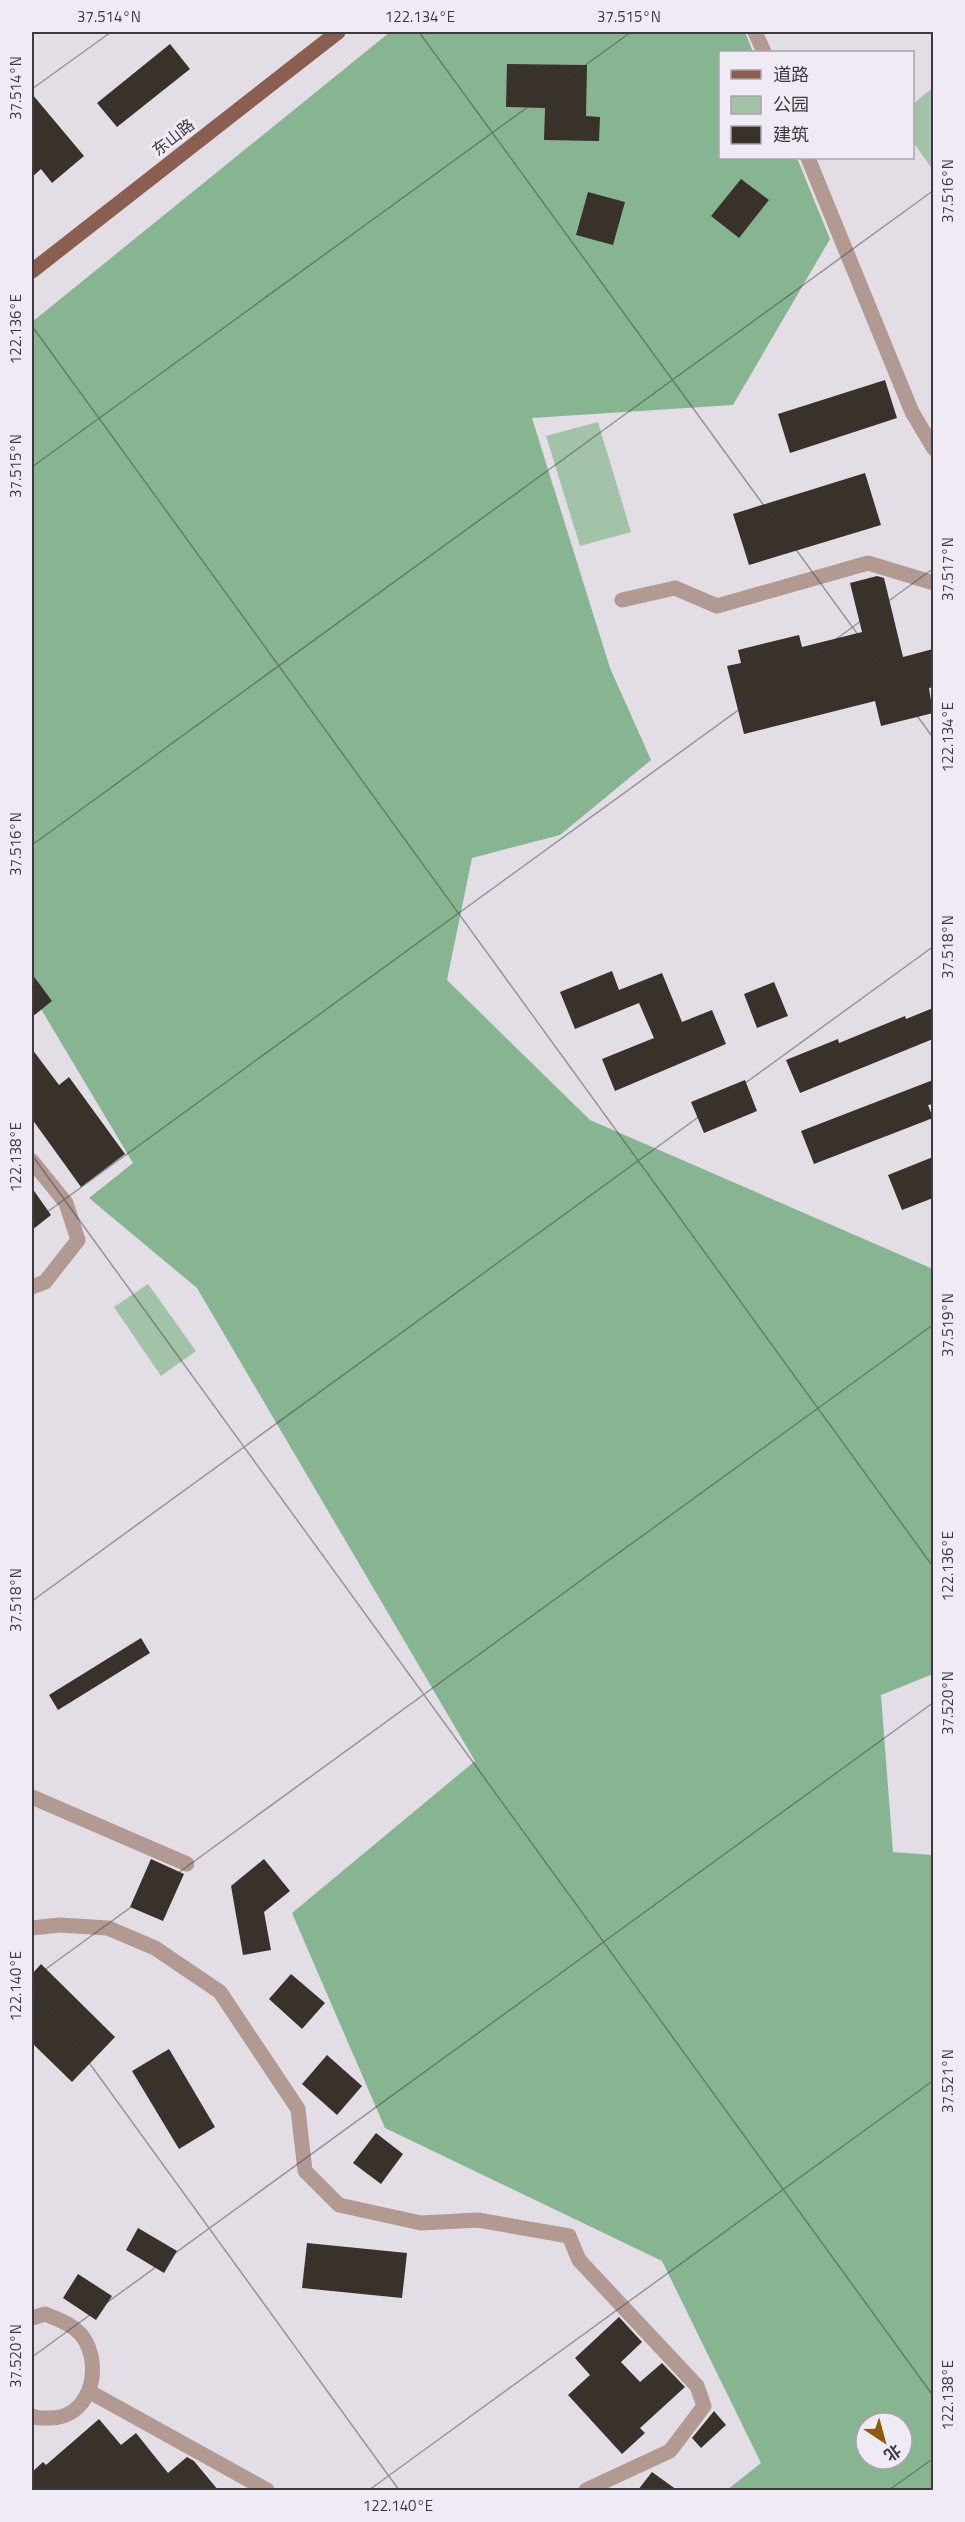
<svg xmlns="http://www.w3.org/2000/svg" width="965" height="2522" font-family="'Titillium Web','Noto Sans SC',sans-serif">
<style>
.green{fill:#a3c3a8}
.forest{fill:#88b591;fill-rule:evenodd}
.building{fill:#38322b}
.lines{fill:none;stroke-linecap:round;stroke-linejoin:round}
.minor{stroke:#b29992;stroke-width:15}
.major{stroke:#8a5f52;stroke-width:15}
.ticks{fill:none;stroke:#3c3a3e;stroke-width:1.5;stroke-opacity:0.45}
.labels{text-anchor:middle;stroke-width:6;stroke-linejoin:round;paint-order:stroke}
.street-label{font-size:16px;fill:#3c3a3e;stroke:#f0eaf4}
.neatline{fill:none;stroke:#3c3a3e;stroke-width:2}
.ticks-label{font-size:15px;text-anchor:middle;fill:#3c3a3e}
</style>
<rect width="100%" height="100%" fill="#e3dde6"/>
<g class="green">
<polygon points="930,90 934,95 933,170 913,142 913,104"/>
<polygon points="598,422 631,532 580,546 546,436"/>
<polygon points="148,1284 196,1351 161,1376 114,1307"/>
</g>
<path class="forest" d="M390 32H745L753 52H720V158H797L830 239 733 405 532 418 610 668 651 760 560 835 472 858 447 980 590 1120 933 1269V1674L881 1695 893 1852 933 1855V2490H727L761 2463 662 2261 385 2128 292 1913 475 1761 197 1288 89 1198 133 1163 32 994V322ZM866 2423H902V2459H866Z"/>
<g class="building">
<polygon points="170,44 190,69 117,127 97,103"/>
<polygon points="507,64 587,65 586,116 600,117 599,141 544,140 545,108 506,107"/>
<polygon points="32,94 84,156 52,183 41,169 32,177"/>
<polygon points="741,179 769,200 739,238 711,216"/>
<polygon points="588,192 625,202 613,245 576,235"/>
<polygon points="885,380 897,418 790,453 778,414"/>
<polygon points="865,473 881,525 749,565 733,514"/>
<polygon points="877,576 884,578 903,657 933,649 933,687 929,688 933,713 881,726 875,701 744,734 727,666 741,663 738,650 799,635 802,647 862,632 850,583"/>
<polygon points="612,971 619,990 662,973 682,1022 712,1010 726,1044 615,1091 602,1059 654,1038 639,1003 575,1029 560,992"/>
<polygon points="32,974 52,1001 32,1017"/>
<polygon points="774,982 788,1016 757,1028 744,994"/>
<polygon points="933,1008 933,1039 800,1093 786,1060 838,1039 839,1043 905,1016 906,1019"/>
<polygon points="32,1049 59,1085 69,1077 125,1154 81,1187 32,1119"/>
<polygon points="745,1080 757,1111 704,1133 691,1102"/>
<polygon points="933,1080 933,1104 928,1105 933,1118 814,1164 801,1131"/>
<polygon points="933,1157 933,1198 902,1210 888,1175"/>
<polygon points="32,1188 51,1215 32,1230"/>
<polygon points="141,1638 150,1653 58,1710 49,1695"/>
<polygon points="151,1859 184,1874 163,1921 130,1907"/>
<polygon points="264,1859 290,1891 264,1912 271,1950 243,1955 231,1886"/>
<polygon points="41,1964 115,2037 72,2082 32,2043 32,1974"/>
<polygon points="291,1974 325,2003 302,2029 269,1999"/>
<polygon points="169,2049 215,2127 179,2149 132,2071"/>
<polygon points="327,2055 362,2086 337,2115 302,2084"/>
<polygon points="376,2133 403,2154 381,2184 353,2163"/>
<polygon points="138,2228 177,2251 164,2273 126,2250"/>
<polygon points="307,2243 407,2253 402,2298 302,2288"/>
<polygon points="78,2274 112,2296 96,2320 63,2298"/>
<polygon points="619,2317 642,2342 621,2362 640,2382 662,2363 685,2387 640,2428 645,2433 622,2454 568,2395 590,2375 575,2358"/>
<polygon points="714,2411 726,2425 701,2448 692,2438"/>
<polygon points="99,2419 121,2445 136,2433 168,2473 187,2457 194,2461 218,2490 32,2490 32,2472 43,2462 46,2465"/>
<polygon points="652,2472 677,2490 638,2490"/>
</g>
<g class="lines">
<g class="minor">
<polyline points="755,32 764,52"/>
<polyline points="808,158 912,412 934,449"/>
<polyline points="622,600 675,588 717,606 868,563 934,583"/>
<polyline points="32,1161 66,1203 78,1240 45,1282 32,1287"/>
<polyline points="32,1797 187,1864"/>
<polyline points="32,1928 59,1925 108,1928 155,1948 220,1992 298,2109 305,2171 339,2205 421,2223 478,2220 569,2236 579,2260 697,2386 704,2406 670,2451 586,2490"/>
<path d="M32 2318 45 2314C60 2320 78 2326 86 2342 102 2373 88 2418 50 2418 43 2418 38 2419 32 2416"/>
<polyline points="90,2392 267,2490"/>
</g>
<polyline class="major" points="32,271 338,32"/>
</g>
<path class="ticks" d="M419 32 934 739M32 89 111 32M32 326 934 1568M32 467 631 32M32 845 934 190M32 1155 934 2397M32 1223 934 568M32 1601 934 946M32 1979 934 1324M32 1984 399 2490M32 2357 934 1702M369 2490 934 2080M889 2490 934 2458"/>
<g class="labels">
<g class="street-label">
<text transform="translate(173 137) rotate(-38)" y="6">东山路</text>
</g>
</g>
<rect width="965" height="2522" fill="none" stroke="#f0eaf4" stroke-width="66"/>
<rect x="719" y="51" width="195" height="108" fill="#f0eaf4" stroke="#a8a4ab" stroke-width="1.5"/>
<rect x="731" y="70" width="30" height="9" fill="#8a5f52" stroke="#a8a4ab" stroke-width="1.5"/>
<text x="773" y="81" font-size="18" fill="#3c3a3e">道路</text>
<rect x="731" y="96" width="30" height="18" fill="#a3c3a8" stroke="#a8a4ab" stroke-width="1.5"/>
<text x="773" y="111" font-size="18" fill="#3c3a3e">公园</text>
<rect x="731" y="126" width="30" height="18" fill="#38322b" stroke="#a8a4ab" stroke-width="1.5"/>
<text x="773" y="141" font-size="18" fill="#3c3a3e">建筑</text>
<g transform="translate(884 2441) rotate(144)"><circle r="28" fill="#f0eaf4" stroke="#a8a4ab" stroke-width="1.5"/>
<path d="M0-4.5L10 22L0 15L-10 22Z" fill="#8c5b05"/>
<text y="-9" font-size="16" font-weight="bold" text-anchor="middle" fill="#3c3a3e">北</text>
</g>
<rect x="33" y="33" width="899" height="2456" class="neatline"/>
<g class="ticks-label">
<text x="109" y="22">37.514°N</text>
<text x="420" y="22">122.134°E</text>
<text x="629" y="22">37.515°N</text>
<text transform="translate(16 88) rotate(-90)" y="5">37.514°N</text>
<text transform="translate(948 191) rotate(-90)" y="5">37.516°N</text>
<text transform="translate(16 329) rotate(-90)" y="5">122.136°E</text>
<text transform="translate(16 466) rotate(-90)" y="5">37.515°N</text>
<text transform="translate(948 569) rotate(-90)" y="5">37.517°N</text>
<text transform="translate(948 737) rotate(-90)" y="5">122.134°E</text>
<text transform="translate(16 844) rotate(-90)" y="5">37.516°N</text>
<text transform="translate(948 947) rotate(-90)" y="5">37.518°N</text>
<text transform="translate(16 1157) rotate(-90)" y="5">122.138°E</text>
<text transform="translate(948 1325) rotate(-90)" y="5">37.519°N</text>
<text transform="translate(948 1566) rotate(-90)" y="5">122.136°E</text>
<text transform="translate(16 1600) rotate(-90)" y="5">37.518°N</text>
<text transform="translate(948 1703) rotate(-90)" y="5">37.520°N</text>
<text transform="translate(16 1986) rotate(-90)" y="5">122.140°E</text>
<text transform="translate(948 2081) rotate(-90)" y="5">37.521°N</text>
<text transform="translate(16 2356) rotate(-90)" y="5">37.520°N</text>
<text transform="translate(948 2395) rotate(-90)" y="5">122.138°E</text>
<text x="398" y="2511">122.140°E</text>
</g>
</svg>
